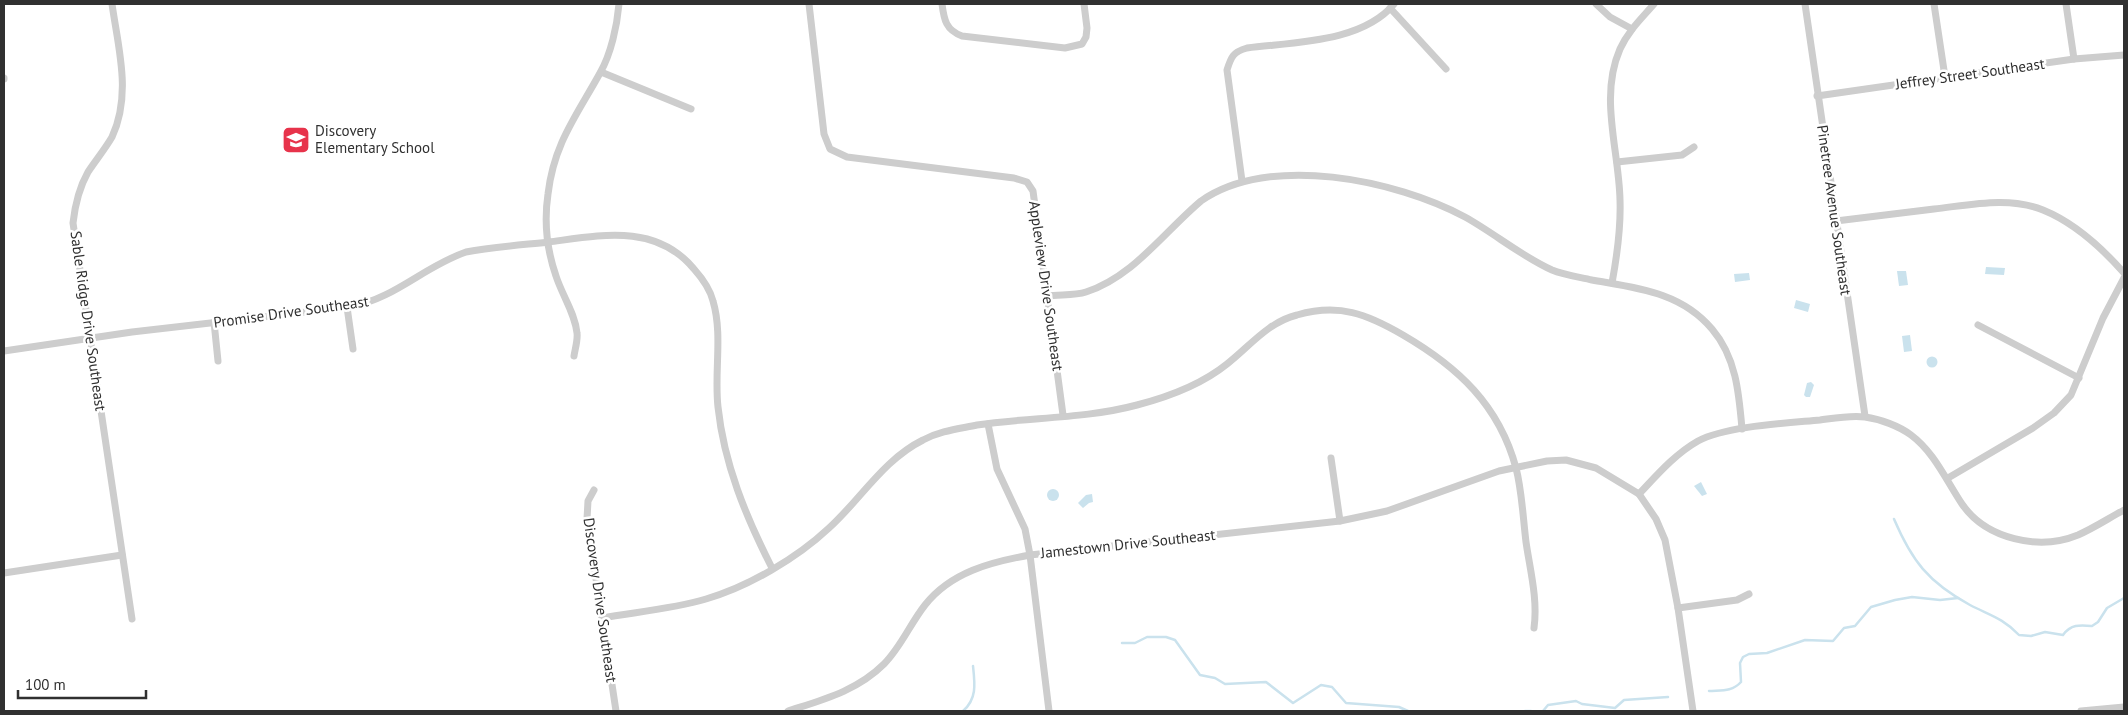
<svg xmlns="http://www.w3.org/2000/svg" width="2128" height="715" font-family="'PT Sans',sans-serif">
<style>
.water{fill:#cae2ed}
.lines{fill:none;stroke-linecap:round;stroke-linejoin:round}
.stream{stroke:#cae2ed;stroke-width:2.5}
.minor{stroke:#cdcdcd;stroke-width:7}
.labels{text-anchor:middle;stroke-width:5;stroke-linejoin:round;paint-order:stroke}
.street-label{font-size:15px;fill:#303030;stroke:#fff}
.poi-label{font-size:15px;fill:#303030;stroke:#fff;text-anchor:start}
</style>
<rect width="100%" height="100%" fill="#fff"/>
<g class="water">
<polygon points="1986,267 2005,268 2004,275 1985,274"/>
<polygon points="1897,271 1906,271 1908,285 1899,286"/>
<polygon points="1749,273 1750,280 1735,282 1734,274"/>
<polygon points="1796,300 1810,304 1808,312 1794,308"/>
<polygon points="1910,335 1912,351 1904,352 1902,336"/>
<circle cx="1932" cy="362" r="5.5"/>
<polygon points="1811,382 1814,385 1810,397 1806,397 1804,395 1807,383"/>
<polygon points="1701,482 1707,494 1702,496 1694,486"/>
<circle cx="1053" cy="495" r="6"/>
<polygon points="1092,494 1093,502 1089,503 1083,508 1078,503 1086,495"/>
</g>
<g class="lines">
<g class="stream">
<path d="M1894 519C1912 561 1928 582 1970 605 1989 615 2003 618 2019 635L2031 636 2045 632 2063 635C2071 624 2080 625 2092 626L2098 622 2107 608 2124 598"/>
<polyline points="1122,643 1135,643 1147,637 1166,637 1175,640 1200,675 1215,678 1225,684 1266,682 1293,703 1321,685 1332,687 1346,703 1399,707 1408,711"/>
<path d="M1709 691C1721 690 1732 692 1741 682L1740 663 1743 657 1749 654 1767 653 1805 640 1833 641 1844 628 1855 626 1871 607 1895 600 1912 597 1940 600 1958 598"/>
<path d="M963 711C977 699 975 684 973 666"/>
<polyline points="1525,711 1531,711"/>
<polyline points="1543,711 1548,705 1576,701 1582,704 1615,708 1624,700 1668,697"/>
</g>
<g class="minor">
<path d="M112 4C118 47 132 94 112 137 105 149 96 160 88 172 79 188 75 205 73 223L132 619"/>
<polyline points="809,4 824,134 830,149 847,157 1014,178 1027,182 1033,191 1063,415"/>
<path d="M942 4C944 20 946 30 962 36L1065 48 1082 44 1086 37 1087 28 1084 4"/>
<polyline points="1596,4 1610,17 1632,29"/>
<polyline points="1805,4 1865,416"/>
<polyline points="1934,4 1945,77"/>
<polyline points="2066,4 2074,59"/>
<polyline points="1390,8 1446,69"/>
<polyline points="601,72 691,109"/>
<polyline points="4,79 4,78"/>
<polyline points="1817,96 2074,59 2124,55"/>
<polyline points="1617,162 1682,155 1694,147"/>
<path d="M1242 181 1227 70C1231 57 1233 52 1247 48 1292 42 1362 43 1394 4"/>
<path d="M1836 221C1869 217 1902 213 1934 209 1970 205 2009 196 2043 210 2075 223 2102 248 2124 273"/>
<path d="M1612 283C1617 256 1621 228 1620 200 1619 150 1599 97 1620 49 1628 31 1642 18 1654 4"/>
<path d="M1047 296C1059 294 1074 296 1086 292 1133 277 1164 232 1201 201 1269 153 1396 180 1465 217 1494 233 1521 256 1552 270 1564 275 1579 277 1592 280 1637 288 1681 292 1712 329 1736 357 1739 393 1742 429"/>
<polyline points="347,307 353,349"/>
<polyline points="214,322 218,361"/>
<polyline points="1978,325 2079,378"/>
<path d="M4 351 132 332 350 307C396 298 423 267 466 252 493 247 521 245 549 242 601 235 656 223 694 269 702 278 710 289 713 301 723 335 714 372 718 407 724 464 746 517 772 568"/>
<path d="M574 356C575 349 578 340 577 333 575 313 562 295 556 276 547 250 544 221 548 194 554 143 577 115 600 73 611 54 617 26 619 4"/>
<polyline points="988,424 997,469 1025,529 1030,555 1049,711"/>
<polyline points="1331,458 1340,521"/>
<polyline points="1948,478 2033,428 2054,413 2071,395 2103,318 2124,278"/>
<polyline points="594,490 588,501 587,519 616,711"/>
<path d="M1639 494C1657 475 1675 454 1698 441 1726 426 1788 423 1820 420 1835 418 1851 415 1865 417 1880 419 1899 426 1911 435 1934 452 1946 480 1962 504 1986 539 2039 551 2078 535 2094 528 2109 518 2124 510"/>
<polyline points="4,573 122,555"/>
<polyline points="1678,608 1737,600 1749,594"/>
<path d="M602 618C636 612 672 609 706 599 748 587 797 558 829 528 861 499 883 460 923 440 940 431 958 429 977 425 1029 417 1085 419 1137 405 1168 397 1201 385 1227 364 1249 347 1268 322 1297 315 1339 303 1367 314 1403 335 1458 367 1499 405 1516 468 1522 491 1523 518 1526 542 1530 570 1538 599 1534 628"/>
<path d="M788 711C822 700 857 691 884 664 901 647 910 624 925 605 951 572 991 562 1030 555L1340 521 1387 511 1499 471 1547 461 1566 460 1596 468 1639 494 1656 519 1665 540 1678 608 1693 711"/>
<polyline points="2081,711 2124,707"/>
</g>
</g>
<defs>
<symbol id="school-square" viewBox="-11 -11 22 22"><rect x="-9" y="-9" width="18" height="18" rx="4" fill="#e7334b" stroke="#fff"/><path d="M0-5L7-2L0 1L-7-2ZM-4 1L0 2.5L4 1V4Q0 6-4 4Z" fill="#fff"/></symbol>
</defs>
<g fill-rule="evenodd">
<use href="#school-square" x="280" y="124" width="32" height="32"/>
</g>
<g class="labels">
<g class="street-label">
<text transform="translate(1970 74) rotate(-8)" y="5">Jeffrey Street Southeast</text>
<text transform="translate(1834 210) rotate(82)" y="5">Pinetree Avenue Southeast</text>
<text transform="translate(1046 286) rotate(82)" y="5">Appleview Drive Southeast</text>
<text transform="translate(291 312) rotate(-8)" y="5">Promise Drive Southeast</text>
<text transform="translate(88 321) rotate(82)" y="5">Sable Ridge Drive Southeast</text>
<text transform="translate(1128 544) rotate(-6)" y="5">Jamestown Drive Southeast</text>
<text transform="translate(600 600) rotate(82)" y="5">Discovery Drive Southeast</text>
</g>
<g class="poi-label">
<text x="315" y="136">Discovery<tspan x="315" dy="17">Elementary School</tspan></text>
</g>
</g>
<rect width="2128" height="715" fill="none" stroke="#303030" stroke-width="10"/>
<path d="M18 690v8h128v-8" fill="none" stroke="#303030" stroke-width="2.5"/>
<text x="25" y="690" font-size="15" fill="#303030" stroke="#ffffff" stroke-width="4" paint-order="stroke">100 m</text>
</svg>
